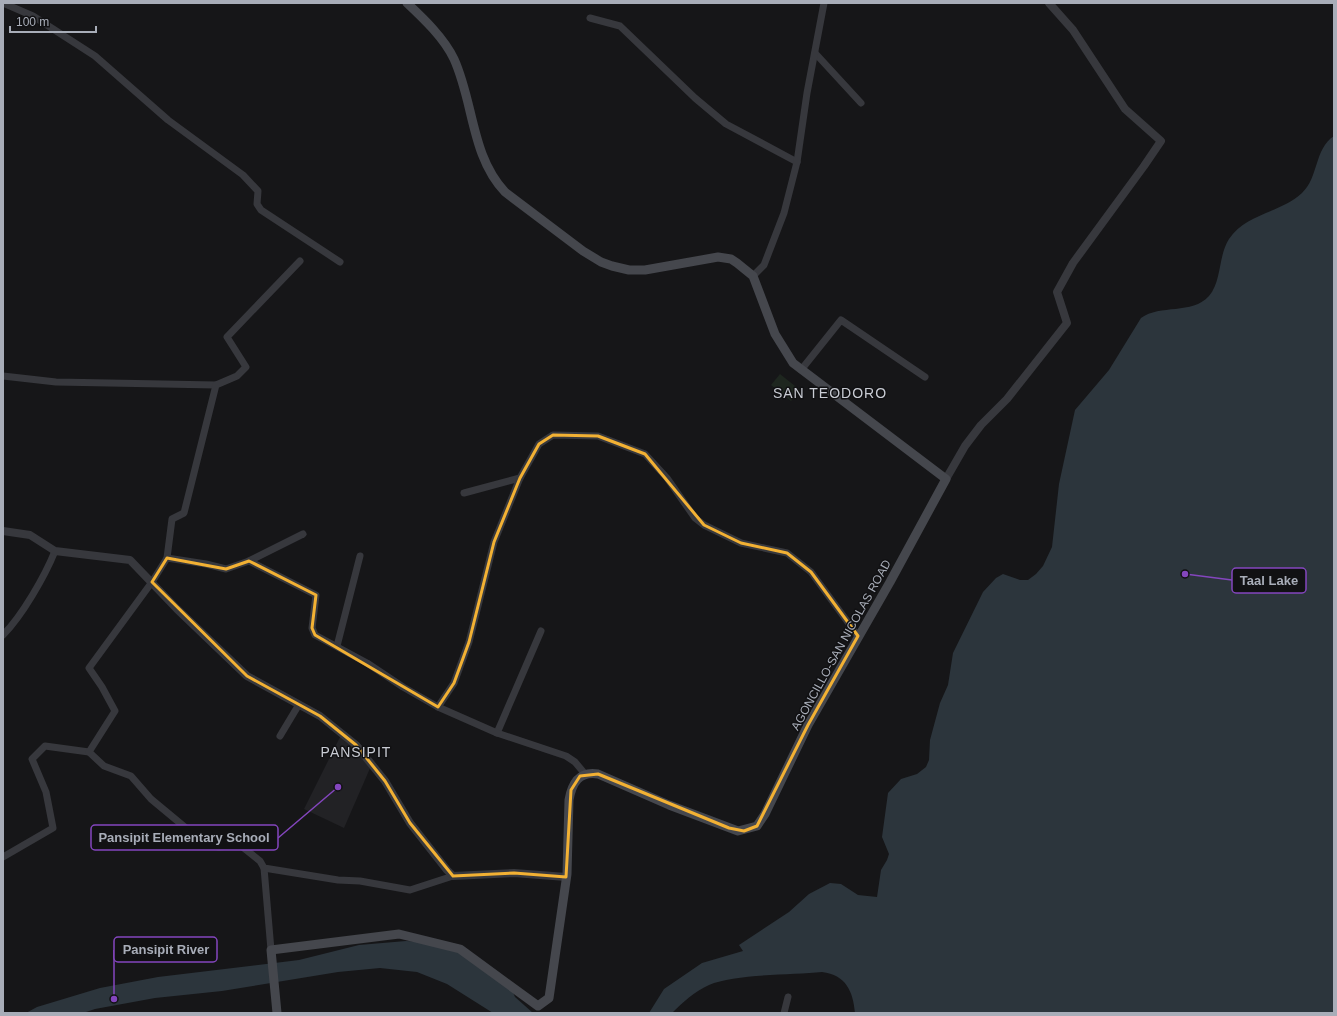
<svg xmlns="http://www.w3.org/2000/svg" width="1337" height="1016" font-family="Helvetica,sans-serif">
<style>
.built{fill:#222225}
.green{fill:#1e261f}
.water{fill:#2c353c}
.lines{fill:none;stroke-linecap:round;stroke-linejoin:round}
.minor{stroke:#37383d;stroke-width:7}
.tertiary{stroke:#37383d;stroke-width:8}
.secondary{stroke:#45474d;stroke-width:9}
.marked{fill:none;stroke:#f2b134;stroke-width:3;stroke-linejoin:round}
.labels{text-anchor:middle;stroke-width:3;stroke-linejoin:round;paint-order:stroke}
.street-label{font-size:12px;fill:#a8adb8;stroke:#111113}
.quarter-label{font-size:14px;letter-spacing:1px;fill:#c9ccd4;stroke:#111113}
.leader{fill:none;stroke:#8446be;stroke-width:1.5}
.callout-dot{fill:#8446be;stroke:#111113;stroke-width:1.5}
.callout{fill:#111113;stroke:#8446be;stroke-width:1.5}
.callout-label{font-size:13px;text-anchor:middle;font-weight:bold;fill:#a8adb8}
</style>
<rect width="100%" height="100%" fill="#161618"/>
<polygon class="built" points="341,735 371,766 344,828 304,809"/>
<polygon class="green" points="780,374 800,390 791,401 771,385"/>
<g class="water">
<path d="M1334 136V1013H855C853 991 846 975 822 972 792 975 734 974 709 985 694 992 683 1002 672 1013H649L664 989 702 963 743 951 739 945 789 912 809 894 830 883 841 884 858 895 877 897 881 870 887 860 889 854 882 837 888 793 901 779 917 774 926 767 929 760 930 740 940 703 948 685 953 653 983 592 996 578 1003 574 1020 580H1028L1036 574 1043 566 1052 547 1059 484 1075 410 1109 370 1141 318C1160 304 1192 315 1209 296 1222 281 1218 256 1229 239 1246 213 1281 213 1302 193 1319 177 1314 149 1334 136Z"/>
<polygon points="406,941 441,943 466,952 511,988 515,997 533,1013 493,1013 447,984 417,972 380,968 338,972 222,991 155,998 95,1009 83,1013 26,1013 37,1007 100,988 158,977 299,960 359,945"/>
</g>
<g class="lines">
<g class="minor">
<polyline points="3,3 33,16 95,56 168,120 243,175 258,191 257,204 261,210 340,262"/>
<polyline points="590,18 620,26 695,98 726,124 797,162"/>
<polyline points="815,53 861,103"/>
<polyline points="753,276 764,265 784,213 797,162 807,93 824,3"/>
<polyline points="801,370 841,320 925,377"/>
<polyline points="3,376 56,382 216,385"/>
<polyline points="464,493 520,478"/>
<polyline points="167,558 172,519 184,513 216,385 237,376 246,367 227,337 300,261"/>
<polyline points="249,561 303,534"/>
<path d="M3 635C22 616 45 576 55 551"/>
<polyline points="337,646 360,556"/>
<polyline points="438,707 454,683 469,642 494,542 520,478 539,444 553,435 598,436 645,454 667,478 695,518 704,525 741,543 787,553 811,572 858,636"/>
<polyline points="497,733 541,631"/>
<polyline points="280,736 298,706"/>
<polyline points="3,857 53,828 46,792 32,759 45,746 89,752"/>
<polyline points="264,868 271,950"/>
<polyline points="453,876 410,890 360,881 338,880 264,868 260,861 240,845 219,847 204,843 151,799 131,776 104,766 89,752 115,711 102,687 89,668 152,582 167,558 206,564 226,569 249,561 316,595 312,628 315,635 367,663 403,687 438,707 497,733 566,756 575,762 585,774"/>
<polyline points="784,1013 788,997"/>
</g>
<g class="tertiary">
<polyline points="946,479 965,446 981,425 1007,399 1067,323 1057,292 1073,263 1144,166 1161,141 1125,109 1073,30 1049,3"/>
<polyline points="3,531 30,535 55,551 130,560 177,609 247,676 320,716 356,745 385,781 410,823 447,870 453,876 514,873 566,877"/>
</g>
<path class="secondary" d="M277 1013 271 950 399 934 460 949 538 1006 549 998 567 874 569 800C572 783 579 771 598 774L669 805 738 831 757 826 765 814 808 725 890 582 946 479 793 363 775 334 753 276 737 263 731 259 718 257 645 270H629L612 266 601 262 583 251 505 192C471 156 474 103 454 59 444 38 424 19 407 3"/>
</g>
<path class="marked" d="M553 435 598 436 645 454 704 525 741 543 787 553 811 572 858 636 808 725 757 826 744 831 729 828 598 774 580 776 571 790 566 877 514 873 453 876 410 823 385 781 356 745 320 716 247 676 152 582 167 558 226 569 249 561 316 595 312 628 315 635 438 707 454 683 469 642 494 542 520 478 539 444Z"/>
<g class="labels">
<g class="street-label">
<text transform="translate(841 645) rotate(-61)" y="4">AGONCILLO-SAN NICOLAS ROAD</text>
</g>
<g class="quarter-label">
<text x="830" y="398">SAN TEODORO</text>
<text x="356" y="757">PANSIPIT</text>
</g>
</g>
<path class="leader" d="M1185 574L1232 580M338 787L278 838M114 999L114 950"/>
<g class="callout-dot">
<circle cx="1185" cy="574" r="4"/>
<circle cx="338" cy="787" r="4"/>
<circle cx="114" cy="999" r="4"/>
</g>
<g class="callout">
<rect x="1232" y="568" width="74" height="25" rx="4"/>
<rect x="91" y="825" width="187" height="25" rx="4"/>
<rect x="114" y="937" width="103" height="25" rx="4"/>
</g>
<g class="callout-label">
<text x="1269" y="585">Taal Lake</text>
<text x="184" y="842">Pansipit Elementary School</text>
<text x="166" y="954">Pansipit River</text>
</g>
<rect width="1337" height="1016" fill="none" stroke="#a8adb8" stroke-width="8"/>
<path d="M10 26v6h86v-6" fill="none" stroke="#a8adb8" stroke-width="2"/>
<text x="16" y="26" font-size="12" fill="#a8adb8" stroke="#111113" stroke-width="3" paint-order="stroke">100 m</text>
</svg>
